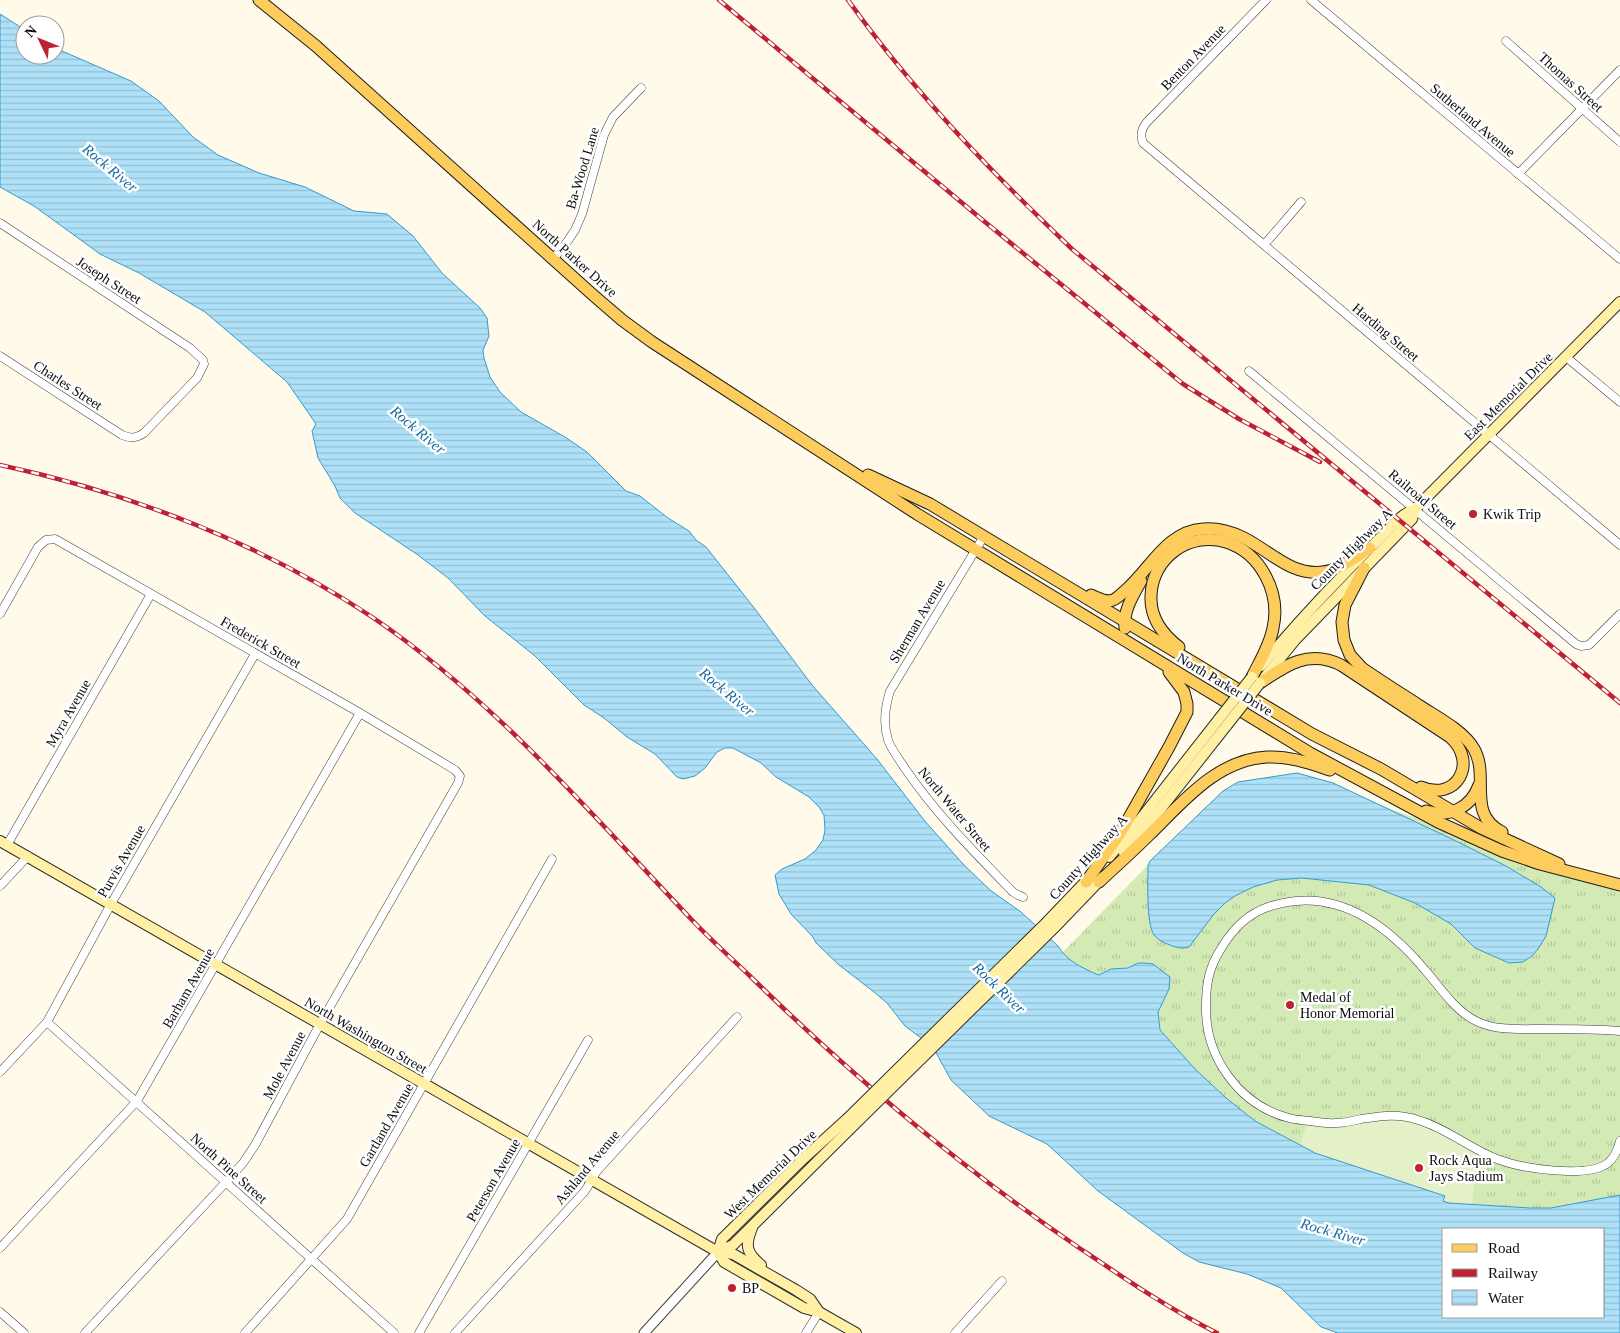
<svg xmlns="http://www.w3.org/2000/svg" width="1620" height="1333" font-family="'Times New Roman',serif">
<style>
.grass{fill:url(#grass-tufts)}
.pitch{fill:#e4f1c6}
.water{fill:url(#water-rules);stroke:#339bd0;fill-rule:evenodd}
.lines{fill:none;stroke-linecap:round;stroke-linejoin:round}
.minor-casing{stroke:#3f3f3f;stroke-width:9}
.tertiary-casing{stroke:#3f3f3f;stroke-width:11}
.secondary-casing{stroke:#2e2e2e;stroke-width:12}
.primary-casing{stroke:#1d1d1d;stroke-width:13}
.minor{stroke:#fff;stroke-width:8}
.tertiary{stroke:#fff;stroke-width:9}
.secondary{stroke:#fff0a5;stroke-width:10}
.primary{stroke:#fccc5d;stroke-width:11}
.rail-casing{stroke:#be2132;stroke-width:4.5}
.rail{stroke:#fff;stroke-width:2.5;stroke-dasharray:8;stroke-linecap:butt}
.secondary-bridge-casing{stroke:#2e2e2e;stroke-width:12;stroke-linecap:butt}
.secondary-bridge{stroke:#fff0a5;stroke-width:10}
.poi-dot{fill:#be2132;stroke:#fff;stroke-width:2}
.labels{text-anchor:middle;stroke-width:5;stroke-linejoin:round;paint-order:stroke}
.street-label{font-size:14px;fill:#0c0c0c;stroke:#fff}
.poi-label{font-size:14px;fill:#0c0c0c;stroke:#fff;text-anchor:start}
.water-label{font-size:15px;font-style:italic;fill:#136a9f;stroke:#fff}
</style>
<defs>
<pattern id="grass-tufts" width="24" height="20" patternUnits="userSpaceOnUse" patternTransform="scale(1.25)"><rect width="24" height="20" fill="#d3eab4"/><path d="M3 7l-1-3M5 7V3M7 7l1-3M15 17l-1-3M17 17v-4M19 17l1-3" fill="none" stroke="#b4c89a"/></pattern>
<pattern id="water-rules" width="6" height="5" patternUnits="userSpaceOnUse" patternTransform="scale(1.25)"><rect width="6" height="5" fill="#aee0f7"/><path d="M0 2.5h6" fill="none" stroke="#94bfd3"/></pattern>
</defs>
<rect width="100%" height="100%" fill="#fffaea"/>
<polygon class="grass" points="1297,773 1333,783 1386,808 1620,885 1620,1195 1551,1208 1530,1208 1449,1203 1445,1196 1315,1153 1255,1121 1226,1098 1195,1069 1160,1030 1158,1012 1169,989 1143,963 1099,975 1076,965 1062,953 1147,866 1150,861 1223,791 1238,782"/>
<polygon class="pitch" points="1405,1116 1477,1150 1472,1205 1449,1203 1443,1201 1445,1196 1315,1153 1300,1145 1308,1121 1326,1123"/>
<g class="water">
<path d="M0 14 25 30V55H55V48L131 81 159 101 193 137 218 155 259 173 305 187 354 211 387 214 413 236 442 273 480 308 487 318 489 336 483 350 484 358 490 377 500 392 521 412 565 437 587 452 626 491 640 496 668 518 689 531 696 540 706 547 755 609 812 685 877 759 924 820 963 864 990 890 1021 912 1058 946C1067 961 1081 967 1096 974L1099 975 1111 969 1128 968 1138 963H1143L1153 964 1170 977 1169 989 1158 1012 1160 1030 1195 1069 1226 1098 1255 1121 1315 1153 1445 1196 1443 1201 1449 1203 1530 1208H1551L1620 1195V1333H1338L1321 1327 1281 1288 1247 1274 1199 1262 1183 1253 1098 1191 1047 1144 989 1116 951 1080 933 1047 905 1026 887 1003 874 992 839 965 816 943 813 937 791 914 779 894 775 875 782 869 805 859 816 850 823 840 825 830 824 815 819 807 809 797 776 777 761 763 733 748H725L717 752 705 768 695 776 683 779 677 777 655 754 627 737 604 718 584 705 535 656 485 616 448 578 418 555 355 513 340 498 335 486 318 458 312 431 316 424 287 382 205 312 139 273 100 254 34 206 0 187ZM1444 1229H1604V1317H1444Z"/>
<path d="M1297 773 1333 783 1452 839 1506 866 1541 887 1555 898 1546 936 1538 949 1532 956 1523 962 1509 963 1475 948 1451 924 1415 903 1369 885 1302 878 1277 880 1253 887 1235 896 1225 903 1214 914 1189 947C1182 949 1177 948 1170 945 1164 943 1158 940 1154 935 1146 923 1148 881 1148 866L1150 861 1223 791 1238 782Z"/>
</g>
<g class="lines">
<defs>
<g id="minor">
<path d="M1266 0 1147 122C1141 129 1140 135 1143 143L1620 545"/>
<polyline points="1311,0 1620,259"/>
<polyline points="1506,41 1620,142"/>
<polyline points="1518,174 1620,70"/>
<path d="M0 223 190 348 203 360 204 364 197 378 144 433C137 438 131 439 122 435L0 356"/>
<polyline points="1264,245 1301,202"/>
<polyline points="553,259 567,242 575,230 582,214 604,135 613,117 641,88"/>
<polyline points="1566,357 1620,402"/>
<polyline points="1249,371 1576,644 1581,646 1589,645 1620,614"/>
<path d="M984 536 890 691C885 707 883 724 888 740 891 749 899 759 904 767 935 813 974 852 1013 892L1018 895 1023 897"/>
<polyline points="0,614 38,547 46,540 55,539 360,713 455,770 460,776 458,783 320,1024 255,1145 243,1163 226,1182 85,1333"/>
<polyline points="7,845 151,594"/>
<polyline points="0,886 28,856"/>
<polyline points="47,1022 394,1333"/>
<path d="M1620 1031C1594 1029 1568 1029 1542 1029 1520 1029 1496 1031 1476 1021 1454 1010 1441 988 1425 970 1385 922 1332 885 1268 907 1247 914 1233 929 1222 947 1209 967 1206 983 1206 1006 1205 1057 1239 1105 1289 1118 1296 1120 1303 1120 1310 1121 1318 1122 1327 1124 1336 1123 1344 1123 1353 1121 1361 1119 1381 1116 1398 1113 1418 1120 1446 1128 1469 1148 1497 1159 1520 1168 1587 1179 1608 1163 1615 1157 1618 1149 1620 1141"/>
<polyline points="0,1072 47,1022 111,904 255,654"/>
<polyline points="0,1248 137,1101 360,713"/>
<polyline points="0,1312 24,1333"/>
<polyline points="245,1333 347,1219 552,859"/>
<polyline points="419,1333 588,1040"/>
<polyline points="455,1333 585,1191 597,1171 737,1017"/>
<polyline points="806,1333 819,1312"/>
<polyline points="955,1333 1002,1281"/>
</g>
<polyline id="tertiary" points="644,1333 718,1252"/>
<g id="secondary">
<path d="M1261 666C1297 623 1336 581 1377 541 1389 530 1399 515 1415 509L1620 302"/>
<polyline points="1265,677 1295,640 1412,519 1415,509"/>
<polyline points="0,841 718,1252 733,1254 796,1290 810,1299 819,1312"/>
<polyline points="1124,853 1144,830 1227,725"/>
<polyline points="1109,857 1139,821 1219,719"/>
<polyline points="1047,922 1090,877"/>
<polyline points="1054,928 1103,877"/>
<path d="M752 1228C745 1245 746 1253 761 1265"/>
<polyline points="718,1252 722,1239 803,1159 847,1119"/>
<polyline points="718,1252 733,1245 853,1126"/>
<polyline points="718,1252 724,1262 804,1308 819,1312 856,1333"/>
</g>
<g id="primary">
<polyline points="259,0 316,46 593,295 622,320 652,342 917,514 1310,753 1438,822 1502,851 1540,864 1620,885"/>
<polyline points="868,475 930,504 1312,734 1381,769 1481,828 1559,864"/>
<path d="M1364 568 1345 605 1342 622 1344 640 1350 655 1362 668C1381 681 1400 693 1420 706 1437 717 1464 731 1474 749 1490 777 1466 814 1502 832"/>
<path d="M1091 595C1098 598 1106 603 1113 600 1118 598 1123 592 1128 588 1151 567 1168 531 1203 529 1217 528 1232 532 1244 538 1270 551 1291 576 1323 572 1340 570 1355 557 1370 548"/>
<path d="M1125 628C1123 611 1133 595 1141 581"/>
<path d="M1179 647C1162 634 1150 618 1151 596 1152 558 1189 531 1226 542 1261 553 1281 593 1273 628 1270 645 1260 661 1252 677"/>
<path d="M1260 683C1286 665 1309 649 1341 665L1450 737C1479 763 1456 802 1421 787"/>
<path d="M1426 811C1449 818 1471 808 1479 785"/>
<polyline points="1086,882 1121,832 1169,747 1187,712 1187,704 1184,692 1169,672"/>
<path d="M1099 882C1116 866 1133 851 1149 835 1183 802 1216 760 1267 757 1289 756 1309 763 1330 770"/>
</g>
</defs>
<use href="#minor" class="minor-casing"/>
<use href="#tertiary" class="tertiary-casing"/>
<use href="#secondary" class="secondary-casing"/>
<use href="#primary" class="primary-casing"/>
<use href="#minor" class="minor"/>
<use href="#tertiary" class="tertiary"/>
<use href="#secondary" class="secondary"/>
<use href="#primary" class="primary"/>
<defs>
<g id="rail">
<polyline points="719,0 985,222 1183,384 1239,419 1320,462"/>
<path d="M848 0C913 91 991 172 1072 249L1620 703"/>
<path d="M0 465C130 493 261 543 372 617 495 700 590 813 692 920 711 940 732 959 752 978 852 1076 959 1166 1075 1245 1121 1276 1167 1308 1217 1333"/>
</g>
</defs>
<use href="#rail" class="rail-casing"/>
<use href="#rail" class="rail"/>
<defs>
<g id="secondary-bridge">
<polyline points="1219,719 1252,677"/>
<polyline points="1227,725 1260,683"/>
<polyline points="847,1119 1047,922"/>
<polyline points="853,1126 1054,928"/>
</g>
</defs>
<use href="#secondary-bridge" class="secondary-bridge-casing"/>
<use href="#secondary-bridge" class="secondary-bridge"/>
</g>
<g class="poi-dot">
<circle cx="1473" cy="514" r="5"/>
<circle cx="1290" cy="1005" r="5"/>
<circle cx="1419" cy="1168" r="5"/>
<circle cx="732" cy="1288" r="5"/>
</g>
<g class="labels">
<g class="street-label">
<text transform="translate(1193 57) rotate(-46)" y="5">Benton Avenue</text>
<text transform="translate(1571 82) rotate(42)" y="5">Thomas Street</text>
<text transform="translate(1473 120) rotate(40)" y="5">Sutherland Avenue</text>
<text transform="translate(582 168) rotate(-73)" y="5">Ba-Wood Lane</text>
<text transform="translate(575 258) rotate(42)" y="5">North Parker Drive</text>
<text transform="translate(109 280) rotate(33)" y="5">Joseph Street</text>
<text transform="translate(1386 332) rotate(40)" y="5">Harding Street</text>
<text transform="translate(68 385) rotate(33)" y="5">Charles Street</text>
<text transform="translate(1508 396) rotate(-45)" y="5">East Memorial Drive</text>
<text transform="translate(1423 499) rotate(40)" y="5">Railroad Street</text>
<text transform="translate(1351 549) rotate(-45)" y="5">County Highway A</text>
<text transform="translate(917 621) rotate(-59)" y="5">Sherman Avenue</text>
<text transform="translate(261 642) rotate(30)" y="5">Frederick Street</text>
<text transform="translate(1225 684) rotate(31)" y="5">North Parker Drive</text>
<text transform="translate(68 713) rotate(-60)" y="5">Myra Avenue</text>
<text transform="translate(955 809) rotate(50)" y="5">North Water Street</text>
<text transform="translate(1088 857) rotate(-48)" y="5">County Highway A</text>
<text transform="translate(121 861) rotate(-60)" y="5">Purvis Avenue</text>
<text transform="translate(188 988) rotate(-60)" y="5">Barham Avenue</text>
<text transform="translate(366 1035) rotate(30)" y="5">North Washington Street</text>
<text transform="translate(284 1065) rotate(-62)" y="5">Mole Avenue</text>
<text transform="translate(386 1125) rotate(-60)" y="5">Gartland Avenue</text>
<text transform="translate(587 1167) rotate(-50)" y="5">Ashland Avenue</text>
<text transform="translate(229 1168) rotate(42)" y="5">North Pine Street</text>
<text transform="translate(770 1174) rotate(-44)" y="5">West Memorial Drive</text>
<text transform="translate(493 1180) rotate(-60)" y="5">Peterson Avenue</text>
</g>
<g class="poi-label">
<text x="1483" y="519">Kwik Trip</text>
<text x="1300" y="1002">Medal of<tspan x="1300" dy="16">Honor Memorial</tspan></text>
<text x="1429" y="1165">Rock Aqua<tspan x="1429" dy="16">Jays Stadium</tspan></text>
<text x="742" y="1293">BP</text>
</g>
<g class="water-label">
<text transform="translate(110 168) rotate(40)" y="5">Rock River</text>
<text transform="translate(418 430) rotate(40)" y="5">Rock River</text>
<text transform="translate(727 692) rotate(40)" y="5">Rock River</text>
<text transform="translate(999 988) rotate(44)" y="5">Rock River</text>
<text transform="translate(1333 1232) rotate(16)" y="5">Rock River</text>
</g>
</g>
<rect x="1442" y="1228" width="162" height="90" fill="#ffffff" stroke="#9e9e9e"/>
<rect x="1452" y="1244" width="25" height="8" fill="#fccc5d" stroke="#9e9e9e"/>
<text x="1488" y="1253" font-size="15" fill="#0c0c0c">Road</text>
<rect x="1452" y="1269" width="25" height="8" fill="#be2132" stroke="#9e9e9e"/>
<text x="1488" y="1278" font-size="15" fill="#0c0c0c">Railway</text>
<rect x="1452" y="1290" width="25" height="15" fill="url(#water-rules)" stroke="#9e9e9e"/>
<text x="1488" y="1303" font-size="15" fill="#0c0c0c">Water</text>
<g transform="translate(40 40) rotate(313)"><circle r="24" fill="#ffffff" stroke="#9e9e9e"/>
<path d="M0-4L9 19L0 12L-9 19Z" fill="#be2132"/>
<text y="-8" font-size="14" font-weight="bold" text-anchor="middle" fill="#0c0c0c">N</text>
</g>
</svg>
